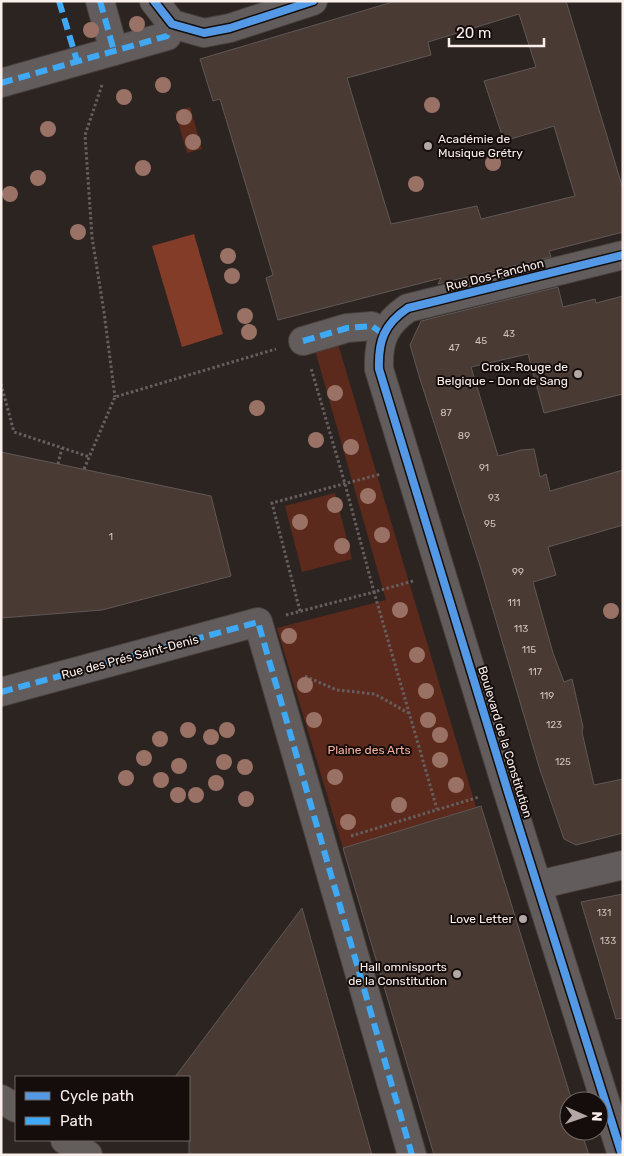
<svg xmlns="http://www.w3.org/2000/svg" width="624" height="1156" font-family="Rubik,sans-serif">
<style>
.green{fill:#5c2a1d}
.water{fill:#823c28}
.building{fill:#4a3a34;stroke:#605856;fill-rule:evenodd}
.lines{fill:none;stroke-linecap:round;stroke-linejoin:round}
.minor-casing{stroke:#48413e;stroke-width:30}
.major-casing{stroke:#48413e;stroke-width:30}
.path{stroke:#65605f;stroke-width:3;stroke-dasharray:2.5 2.5;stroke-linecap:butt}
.minor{stroke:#625d5c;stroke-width:28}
.major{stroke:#635e5c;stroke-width:28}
.quiet{stroke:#3fa9f5;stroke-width:6;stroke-dasharray:12 6;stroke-linecap:butt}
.cycleway-casing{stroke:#140d0b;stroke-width:11}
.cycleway{stroke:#5399e6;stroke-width:8}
.tree{fill:#9a7165}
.poi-dot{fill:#b3a8a5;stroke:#140d0b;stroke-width:2}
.labels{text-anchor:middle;stroke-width:4;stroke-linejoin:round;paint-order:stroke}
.number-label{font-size:10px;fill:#cfc2be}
.poi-label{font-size:12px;fill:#fbefec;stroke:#140d0b;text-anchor:end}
.street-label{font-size:12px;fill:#fbefec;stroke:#140d0b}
.park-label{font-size:12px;fill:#f4b09d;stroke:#140d0b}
</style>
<rect width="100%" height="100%" fill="#2c2421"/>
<g class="green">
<polygon points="190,107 202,149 187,153 175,112"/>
<polygon points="338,344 476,807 343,848 277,628 386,600 315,350"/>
<polygon points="335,493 352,559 302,572 285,506"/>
</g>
<polygon class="water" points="194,234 223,334 182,347 152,246"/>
<g class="building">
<path d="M396 1H566L623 189V232L549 251 551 257 438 284 441 278 278 320 266 278 273 275 220 99 213 101 200 59ZM519 14 536 67 484 81 504 141 554 126 575 196 481 219 477 206 391 224 347 78 431 55 428 42Z"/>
<polygon points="558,287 563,307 595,299 596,303 623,296 623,394 544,413 528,354 471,367 498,456 521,450 534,449 540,477 546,474 550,491 623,470 623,525 548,547 556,575 533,582 553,653 564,682 572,679 583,727 582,732 594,785 623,779 623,833 576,845 564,839 540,770 480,566 420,379 410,345 421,321"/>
<polygon points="1,452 211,496 231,576 102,610 1,618"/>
<polygon points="481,806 572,1101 569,1101 569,1131 581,1131 589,1155 434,1155 343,848"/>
<polygon points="623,894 623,1018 616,1019 581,902"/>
<polygon points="302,908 372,1155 189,1155 189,1077 175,1077"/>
</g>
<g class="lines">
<defs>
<g id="minor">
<polyline points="100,1 114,51"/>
<polyline points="154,1 172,24"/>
<polyline points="172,24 204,33 230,28 313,1"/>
<polyline points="1,83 167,36 172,24"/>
<polyline points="303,341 347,328 372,326 383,334"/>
<polyline points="1,692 258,622 412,1155"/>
<polyline points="538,885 623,865"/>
<path d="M622 1155 507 789 379 369C378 341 384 324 408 308L623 255"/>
</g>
<g id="major">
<polyline points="1,1099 16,1108"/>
<polyline points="65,1140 88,1155"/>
</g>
</defs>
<use href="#minor" class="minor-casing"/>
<use href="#major" class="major-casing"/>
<g class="path">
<polyline points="102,85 85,135 92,237 104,312 115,397"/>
<polyline points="1,384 14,432 90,457"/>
<polyline points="58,464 62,448"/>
<polyline points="84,469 115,397 276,349"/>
<polyline points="413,581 374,592 437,809"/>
<polyline points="300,611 272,503 381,474"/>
<polyline points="286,615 374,592 345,484 311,368"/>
<polyline points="305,676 337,690 375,694 408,713"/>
<polyline points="351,836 479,797"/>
</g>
<use href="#minor" class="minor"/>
<use href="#major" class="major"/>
<g class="quiet">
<polyline points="59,1 77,61"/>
<polyline points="100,1 114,51"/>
<polyline points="1,83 167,36 172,24"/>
<polyline points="303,341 347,328 372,326 383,334"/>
<polyline points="1,692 258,622 412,1155"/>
</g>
<defs>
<g id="cycleway">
<polyline points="154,1 172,24 204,33 230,28 313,1"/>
<path d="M622 1155 507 789 379 369C378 341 384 324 408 308L623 255"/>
</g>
</defs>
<use href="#cycleway" class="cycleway-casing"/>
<use href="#cycleway" class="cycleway"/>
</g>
<g class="tree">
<circle cx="137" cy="24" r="8"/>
<circle cx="91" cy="30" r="8"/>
<circle cx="163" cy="85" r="8"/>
<circle cx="124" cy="97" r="8"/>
<circle cx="432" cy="105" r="8"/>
<circle cx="184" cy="117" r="8"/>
<circle cx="48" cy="129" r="8"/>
<circle cx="193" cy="142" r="8"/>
<circle cx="493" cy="163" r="8"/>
<circle cx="143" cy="168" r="8"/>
<circle cx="38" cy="178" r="8"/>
<circle cx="416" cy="184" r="8"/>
<circle cx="10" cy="194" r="8"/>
<circle cx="78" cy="232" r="8"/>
<circle cx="228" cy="256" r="8"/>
<circle cx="232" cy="276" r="8"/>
<circle cx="245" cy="316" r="8"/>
<circle cx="249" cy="332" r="8"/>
<circle cx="335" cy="393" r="8"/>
<circle cx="257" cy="408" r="8"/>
<circle cx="316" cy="440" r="8"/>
<circle cx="351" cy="447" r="8"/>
<circle cx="368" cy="496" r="8"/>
<circle cx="335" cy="505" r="8"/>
<circle cx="300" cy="522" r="8"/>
<circle cx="382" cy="535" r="8"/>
<circle cx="342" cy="546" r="8"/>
<circle cx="400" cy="610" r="8"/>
<circle cx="611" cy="611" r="8"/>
<circle cx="289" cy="636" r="8"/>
<circle cx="417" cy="655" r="8"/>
<circle cx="305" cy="685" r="8"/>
<circle cx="426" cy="691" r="8"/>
<circle cx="314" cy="720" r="8"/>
<circle cx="428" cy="720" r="8"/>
<circle cx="188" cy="730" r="8"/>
<circle cx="227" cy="730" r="8"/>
<circle cx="440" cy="735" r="8"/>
<circle cx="211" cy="737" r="8"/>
<circle cx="160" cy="739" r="8"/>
<circle cx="144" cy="758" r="8"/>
<circle cx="440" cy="760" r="8"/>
<circle cx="224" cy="762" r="8"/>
<circle cx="179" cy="766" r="8"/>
<circle cx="245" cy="767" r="8"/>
<circle cx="335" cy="777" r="8"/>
<circle cx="126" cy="778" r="8"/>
<circle cx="161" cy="780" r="8"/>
<circle cx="216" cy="783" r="8"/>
<circle cx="456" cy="785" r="8"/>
<circle cx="178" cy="795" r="8"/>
<circle cx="196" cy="795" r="8"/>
<circle cx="246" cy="799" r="8"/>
<circle cx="399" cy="805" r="8"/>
<circle cx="348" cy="822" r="8"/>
</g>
<g class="poi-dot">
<circle cx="428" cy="146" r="5"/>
<circle cx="578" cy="374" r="5"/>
<circle cx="523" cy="919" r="5"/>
<circle cx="457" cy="974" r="5"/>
</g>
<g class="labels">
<g class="number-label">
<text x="509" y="337">43</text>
<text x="481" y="344">45</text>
<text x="454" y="351">47</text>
<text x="446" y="416">87</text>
<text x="464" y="439">89</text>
<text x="484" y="471">91</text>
<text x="494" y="501">93</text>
<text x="490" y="527">95</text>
<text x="111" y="540">1</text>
<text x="518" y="575">99</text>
<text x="514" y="606">111</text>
<text x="521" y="632">113</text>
<text x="529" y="653">115</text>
<text x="535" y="675">117</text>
<text x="547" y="699">119</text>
<text x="554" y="728">123</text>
<text x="563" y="765">125</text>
<text x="604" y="916">131</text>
<text x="608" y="944">133</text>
</g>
<g class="poi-label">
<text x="438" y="143" text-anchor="start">Académie de<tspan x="438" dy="14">Musique Grétry</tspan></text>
<text x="568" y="371">Croix-Rouge de<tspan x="568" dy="14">Belgique - Don de Sang</tspan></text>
<text x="513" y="923">Love Letter</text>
<text x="447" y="971">Hall omnisports<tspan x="447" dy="14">de la Constitution</tspan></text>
</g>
<g class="street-label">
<text transform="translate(495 275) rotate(-14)" y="4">Rue Dos-Fanchon</text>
<text transform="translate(130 657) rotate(-15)" y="4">Rue des Prés Saint-Denis</text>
<text transform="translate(505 742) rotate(73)" y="4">Boulevard de la Constitution</text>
</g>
<g class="park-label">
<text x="369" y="754">Plaine des Arts</text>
</g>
</g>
<rect width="624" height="1156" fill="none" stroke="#fbefec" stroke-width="5"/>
<rect x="15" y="1076" width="175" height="65" fill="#140d0b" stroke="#706765"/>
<rect x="25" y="1092" width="25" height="8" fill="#5399e6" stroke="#706765"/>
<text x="60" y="1101" font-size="15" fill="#fbefec">Cycle path</text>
<rect x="25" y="1117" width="25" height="8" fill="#3fa9f5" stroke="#706765"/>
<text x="60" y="1126" font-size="15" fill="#fbefec">Path</text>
<g transform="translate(584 1116) rotate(92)"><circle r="24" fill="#140d0b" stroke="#706765"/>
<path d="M0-4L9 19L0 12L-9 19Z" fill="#b3a8a5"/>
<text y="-8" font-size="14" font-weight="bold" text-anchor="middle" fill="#fbefec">N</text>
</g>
<path d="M449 38v8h95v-8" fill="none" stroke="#fbefec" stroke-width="2.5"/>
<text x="456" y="38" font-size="15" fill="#fbefec" stroke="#140d0b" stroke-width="4" paint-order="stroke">20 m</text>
</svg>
